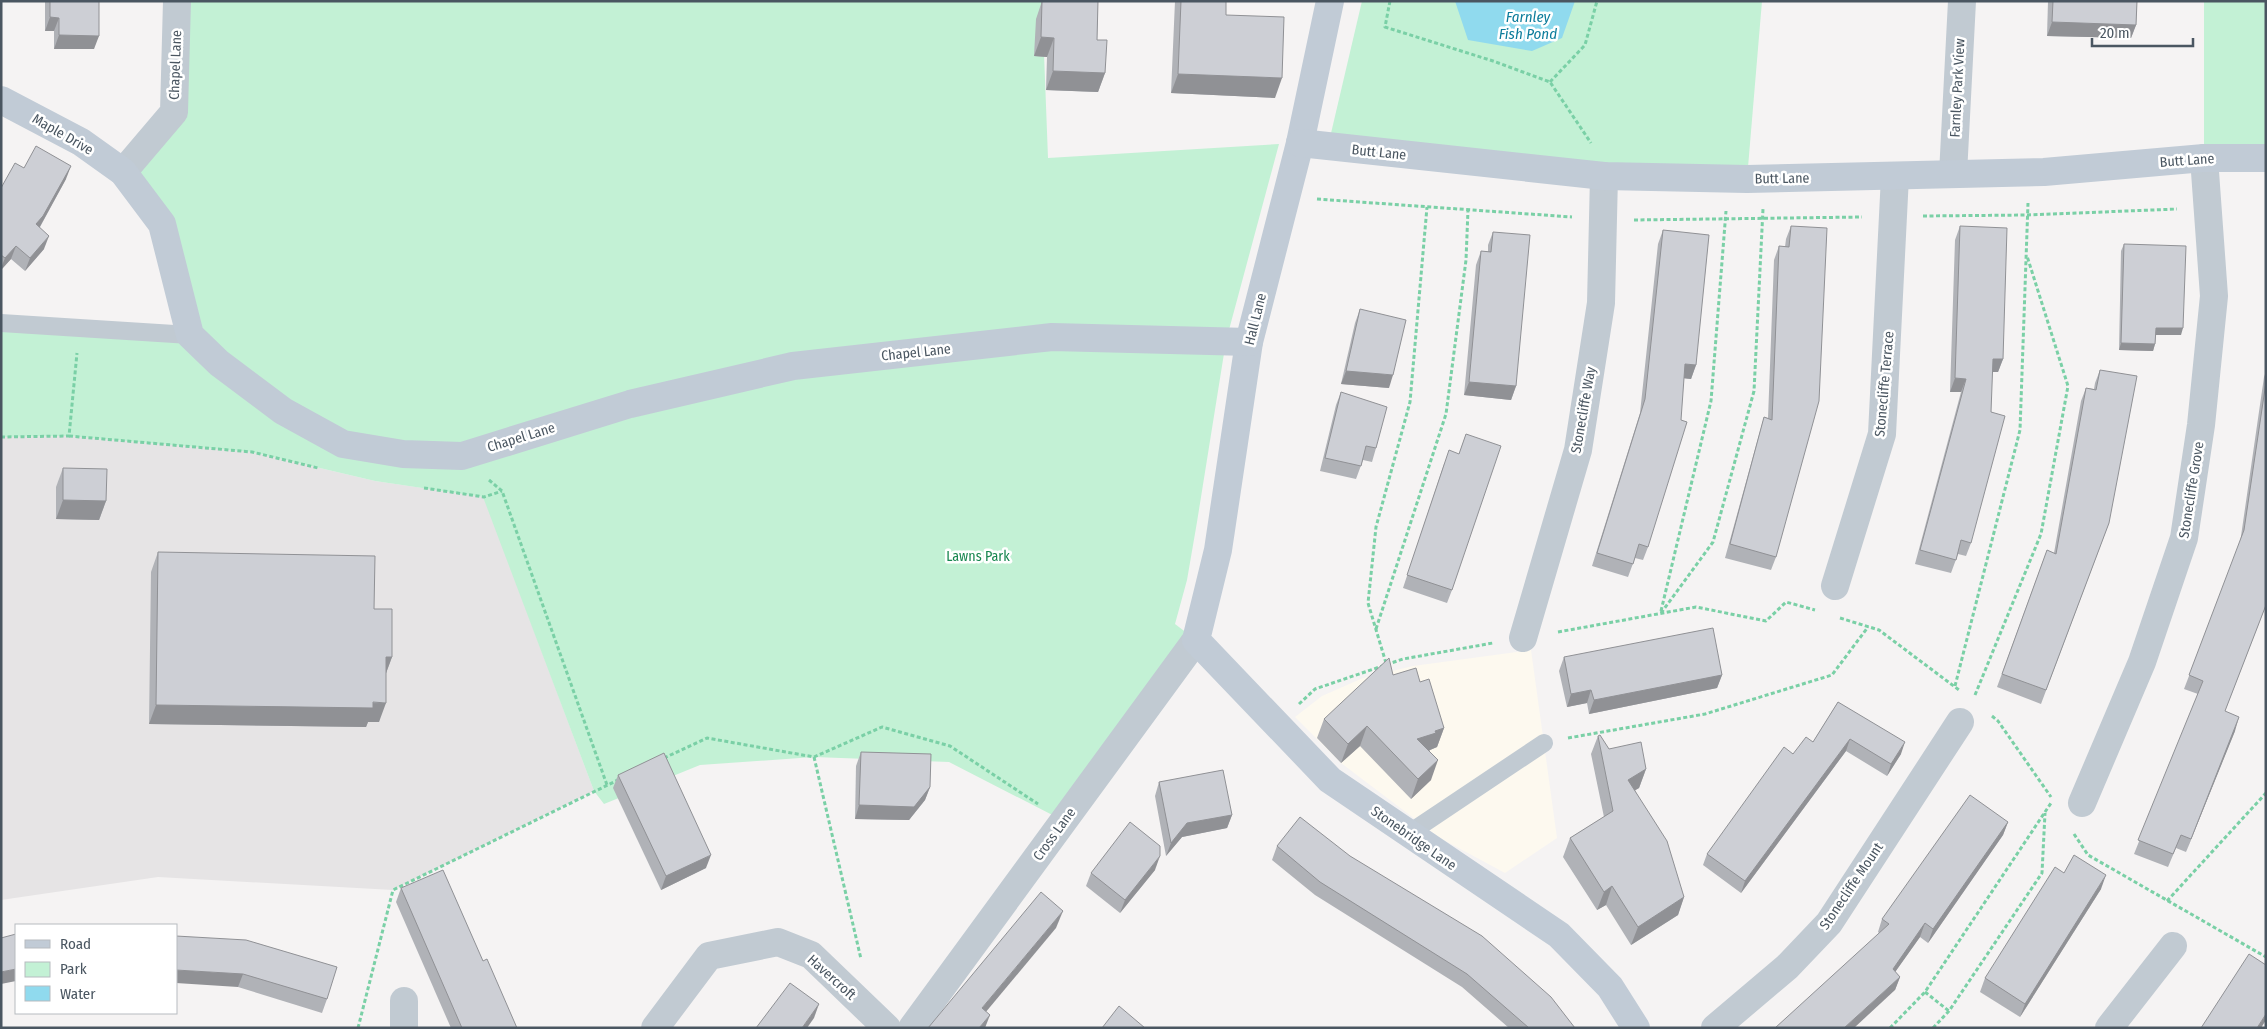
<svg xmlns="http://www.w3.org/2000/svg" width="2267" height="1029" font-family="'Fira Sans Condensed',sans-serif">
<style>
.commercial{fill:#fdf9ef}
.education{fill:#e6e4e5}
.green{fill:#c3f1d5}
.water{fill:#90daee}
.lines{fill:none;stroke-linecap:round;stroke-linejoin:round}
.path{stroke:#7ad0a6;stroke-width:3;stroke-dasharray:4 2.5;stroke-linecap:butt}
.lane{stroke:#c1cad2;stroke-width:18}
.street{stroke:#c1cad2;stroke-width:28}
.secondary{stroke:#c1cbd6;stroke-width:28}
.wall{fill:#b0b2b7}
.shaded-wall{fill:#909195}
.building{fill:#cdcfd5;stroke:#909195}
.labels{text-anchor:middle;stroke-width:5;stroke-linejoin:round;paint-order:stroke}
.street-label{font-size:14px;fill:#4a5661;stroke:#fff}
.park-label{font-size:14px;fill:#17864f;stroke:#fff}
.water-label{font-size:15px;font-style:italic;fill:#0c7c9b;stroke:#fff}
</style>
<rect width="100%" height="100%" fill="#f5f3f3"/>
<polygon class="commercial" points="1531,650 1557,838 1505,873 1440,838 1341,763 1295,717 1322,696 1363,678 1413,666"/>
<polygon class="education" points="69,436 252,452 375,481 484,497 594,791 393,890 158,877 1,900 1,437"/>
<g class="green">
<polygon points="177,1 1042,1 1048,158 1279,144 1226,341 1197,522 1187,580 1175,624 1196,640 1064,821 949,762 814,757 700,765 604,804 594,791 483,497 375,481 252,452 69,436 1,437 1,323 190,335 162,224 123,172 174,112"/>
<polygon points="1362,1 1762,1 1747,179 1328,146"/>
<rect x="2204" y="1" width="62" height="157"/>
</g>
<polygon class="water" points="1455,1 1575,1 1562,38 1532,51 1468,40"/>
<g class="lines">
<g class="path">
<polyline points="1390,1 1385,27 1493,61 1550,82 1591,143"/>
<polyline points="1550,82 1585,45 1597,1"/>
<polyline points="1317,199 1572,217"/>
<polyline points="1923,216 2027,215 2177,209"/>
<polyline points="1634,220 1862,217"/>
<polyline points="69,436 252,452 318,468"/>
<polyline points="1,437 69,436 77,353"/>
<polyline points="489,480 502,491 607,785"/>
<polyline points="424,488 484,497 502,491"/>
<polyline points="1661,611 1711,401 1726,211"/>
<polyline points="1661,613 1713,542 1754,391 1763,209"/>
<polyline points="1840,618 1879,630 1959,690"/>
<polyline points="1376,629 1446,414 1466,260 1468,210"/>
<polyline points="1558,632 1696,607 1766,621 1786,602 1815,610"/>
<polyline points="1386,663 1368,603 1376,527 1410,402 1427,207"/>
<polyline points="1955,686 2020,430 2028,203"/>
<polyline points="1975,695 2041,534 2068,386 2027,256"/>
<polyline points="1299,704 1315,689 1403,659 1493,643"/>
<polyline points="1992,716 1998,721 2051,797"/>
<polyline points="1568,738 1705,714 1832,675 1868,627"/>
<polyline points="814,757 861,959"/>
<polyline points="664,758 707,738 814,757 882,727 950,746 1038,804"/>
<polyline points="2074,834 2088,855 2266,957"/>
<polyline points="2167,901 2266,793"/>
<polyline points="1925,992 1949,1011"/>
<polyline points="358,1028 393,890 620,779"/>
<polyline points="1890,1028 1925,992 2051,803"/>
<polyline points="1933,1028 1949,1011 2042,873 2045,813"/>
</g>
<g class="lane">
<polyline points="1,323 190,335"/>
<polyline points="1408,834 1544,743"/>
</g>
<g class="street">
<polyline points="123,172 174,112 177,1"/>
<polyline points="1953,174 1962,1"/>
<polyline points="1835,586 1882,434 1895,176"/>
<polyline points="1523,638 1578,450 1601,303 1604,176"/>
<polyline points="2082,803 2142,662 2184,538 2201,425 2214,296 2204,158"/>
<polyline points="404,1001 404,1028"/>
<polyline points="655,1028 709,956 778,942 811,955 887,1028"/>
<polyline points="912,1028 1196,640"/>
<polyline points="1715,1028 1787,967 1829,923 1960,722"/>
<polyline points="2109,1028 2173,946"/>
</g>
<g class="secondary">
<polyline points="1330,1 1300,143 1249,342 1218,550 1196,640 1330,780 1559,935 1610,987 1636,1028"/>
<polyline points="1,100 81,142 123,172 162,224 190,335 219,363 283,411 343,444 403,454 462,456 630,404 793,366 1052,337 1249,342"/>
<polyline points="1300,143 1604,176 1747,179 2044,172 2204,158 2266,158"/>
</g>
</g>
<g class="wall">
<polygon points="45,1 99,1 94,49 54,49 54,31 45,31"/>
<polygon points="1042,1 1098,1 1097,40 1105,73 1098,92 1046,90 1047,57 1034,56 1036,19"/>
<polygon points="1175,1 1226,1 1226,15 1275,98 1171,93"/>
<polygon points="2048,1 2137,1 2136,25 2131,38 2047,36"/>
<polygon points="24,168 66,179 40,227 44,249 25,271 11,259 1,270 1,188"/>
<polygon points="1791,226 1776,557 1771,570 1725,558 1760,431 1764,417 1768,418 1774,260 1779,246 1785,247 1786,239"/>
<polygon points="1960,226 2003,359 1998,372 1992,372 1971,543 1966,556 1958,554 1951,573 1915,564 1961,392 1950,392 1955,240"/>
<polygon points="1663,230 1696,365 1691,379 1684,378 1648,547 1643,560 1635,558 1628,577 1592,566 1640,413 1658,244"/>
<polygon points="1493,232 1516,386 1511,400 1464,395 1476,265 1481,251 1488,252 1488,245"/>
<polygon points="2124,244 2181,335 2156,335 2155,344 2153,351 2119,350 2121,251"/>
<polygon points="1360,309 1389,388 1341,384 1355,323"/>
<polygon points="2100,370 2109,523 2041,704 1997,687 2047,550 2054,553 2081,401 2086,388 2094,389 2095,383"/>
<polygon points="2266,371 2266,605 2225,711 2235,731 2186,852 2176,848 2168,867 2134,854 2198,694 2184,689 2240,543 2264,377"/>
<polygon points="1341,392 1376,448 1372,462 1363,460 1356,479 1320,471 1336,405"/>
<polygon points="1466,434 1452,590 1447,603 1403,588 1444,464 1459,454"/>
<polygon points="63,468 106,501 99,520 56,519 56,487"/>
<polygon points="158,552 374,609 392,657 386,673 379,722 368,722 366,727 149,724 151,572"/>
<polygon points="1564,657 1722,675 1717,688 1589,714 1587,703 1567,707 1559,671"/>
<polygon points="1393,675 1420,682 1444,728 1437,747 1430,750 1429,751 1431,780 1411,799 1360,746 1341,763 1317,738 1324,719"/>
<polygon points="1838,702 1901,754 1887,776 1846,751 1741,893 1703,865 1707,854 1793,754 1813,742"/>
<polygon points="1598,736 1609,749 1646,769 1639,788 1635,790 1684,897 1678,915 1631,945 1606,905 1597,910 1563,857 1570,838 1604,817 1591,754"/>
<polygon points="861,752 930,787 925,800 909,820 855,819 856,766"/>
<polygon points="618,775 706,868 661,890 613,788"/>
<polygon points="1159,782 1232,815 1227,828 1182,837 1166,856 1155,796"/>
<polygon points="2008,822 2003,835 1928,943 1920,937 1895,972 1900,977 1895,990 1879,933 1878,932 1882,919"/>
<polygon points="1277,846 1350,856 1575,1028 1509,1028 1462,987 1315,895 1272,860"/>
<polygon points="1155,870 1120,913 1086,886 1091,873"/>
<polygon points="2064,873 2101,889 2020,1017 1980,992 1985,978"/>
<polygon points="401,888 483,961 517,1028 451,1028 396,902"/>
<polygon points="176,936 327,999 322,1013 238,987"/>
</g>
<g class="shaded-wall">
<polygon points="50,17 59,18 54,31 45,31"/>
<polygon points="2052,22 2136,25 2131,38 2047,36"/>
<polygon points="59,35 99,36 94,49 54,49"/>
<polygon points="1041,37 1054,38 1047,57 1034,56"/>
<polygon points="1053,71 1105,73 1098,92 1046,90"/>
<polygon points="1178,74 1282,78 1275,98 1171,93"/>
<polygon points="71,166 66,179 38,230 36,224"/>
<polygon points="49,236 44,249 25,271 30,258"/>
<polygon points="16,246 11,259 1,270 1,268 5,258"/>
<polygon points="2156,328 2183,328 2181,335 2154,335"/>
<polygon points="2121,343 2155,344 2153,351 2119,350"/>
<polygon points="1993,359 2003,359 1998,372 1988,372"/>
<polygon points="1685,364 1696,365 1691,379 1681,378"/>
<polygon points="1346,371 1393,375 1389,388 1341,384"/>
<polygon points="1955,378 1966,379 1961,392 1950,392"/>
<polygon points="1469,382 1516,386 1511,400 1464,395"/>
<polygon points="63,500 106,501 99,520 56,519"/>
<polygon points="386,657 392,657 385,676"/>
<polygon points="1722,675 1717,688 1589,714 1594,700"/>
<polygon points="1591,690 1587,703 1567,707 1571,694"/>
<polygon points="386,703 379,722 368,722 366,727 149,724 156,705"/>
<polygon points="2239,717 2235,731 2186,852 2191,839"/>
<polygon points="1367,726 1360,746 1341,763 1348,744"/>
<polygon points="1444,728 1437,747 1430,750 1428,752 1417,739 1435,731"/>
<polygon points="1850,739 1846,751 1741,893 1745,881"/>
<polygon points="1905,742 1901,754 1887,776 1891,764"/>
<polygon points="1438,760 1431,780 1411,799 1418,779"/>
<polygon points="1646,769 1639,788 1622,798 1628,780"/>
<polygon points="930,787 925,800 909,820 855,819 859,805"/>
<polygon points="1232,815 1227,828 1182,837 1166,856 1171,843 1187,823"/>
<polygon points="2008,822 2003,835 1928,943 1933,929"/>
<polygon points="711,855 706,868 661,890 666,876"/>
<polygon points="1160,856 1155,870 1120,913 1125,900"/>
<polygon points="2106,875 2101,889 2020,1017 2025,1004"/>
<polygon points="1612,886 1606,905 1597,910 1604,892"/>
<polygon points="1684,897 1678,915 1631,945 1638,927"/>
<polygon points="1063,911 1056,928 975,1025 982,1008"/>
<polygon points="1925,923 1920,937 1888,982 1893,969"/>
<polygon points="16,969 16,981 1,984 1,972"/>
<polygon points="176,970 243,974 238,987 176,983"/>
<polygon points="1900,977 1895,990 1854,1028 1844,1028"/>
<polygon points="819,1004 814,1018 807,1028 802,1028"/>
<polygon points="2266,1014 2266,1020 2261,1028 2257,1028"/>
<polygon points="990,1015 985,1028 979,1028"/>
</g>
<g class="building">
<polygon points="50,1 99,1 99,36 59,35 59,18 50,17"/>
<polygon points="1042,1 1098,1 1097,40 1107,40 1105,73 1053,71 1054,38 1041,37"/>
<polygon points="1181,1 1226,1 1226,15 1284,17 1282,78 1178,74"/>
<polygon points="2053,1 2137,1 2136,25 2052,22"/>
<polygon points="36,146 71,166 43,216 36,224 49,236 30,258 16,246 5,258 1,255 1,188 15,163 24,168"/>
<polygon points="1791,226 1827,228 1819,401 1776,557 1730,544 1764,417 1772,420 1779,246 1789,247"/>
<polygon points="1960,226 2007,228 2003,359 1993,359 1991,412 2005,416 1971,543 1961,540 1956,560 1920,550 1966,379 1955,378"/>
<polygon points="1663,230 1709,235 1696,365 1685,364 1681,420 1687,422 1648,547 1639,544 1633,564 1597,553 1645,399"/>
<polygon points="1493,232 1530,235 1516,386 1469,382 1481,251 1491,252"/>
<polygon points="2124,244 2186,246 2183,328 2156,328 2155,344 2121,343"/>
<polygon points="1360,309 1406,320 1393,375 1346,371"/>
<polygon points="2100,370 2137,376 2109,523 2046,690 2002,674 2047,550 2056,554 2086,388 2096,390"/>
<polygon points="2266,382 2266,605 2225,711 2239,717 2191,839 2181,835 2173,854 2138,840 2203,681 2189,675 2244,530"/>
<polygon points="1341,392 1387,407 1376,448 1366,446 1361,466 1325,458"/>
<polygon points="1466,434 1501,446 1452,590 1407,575 1449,450 1459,454"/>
<polygon points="63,468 107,469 106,501 63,500"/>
<polygon points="158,552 375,556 374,609 392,609 392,657 386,657 386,703 373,702 373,708 156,705"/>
<polygon points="1713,628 1722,675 1594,700 1591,690 1571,694 1564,657"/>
<polygon points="1389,658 1393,675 1416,668 1420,682 1429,679 1444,728 1435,731 1436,733 1417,739 1438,760 1418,779 1367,726 1348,744 1324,719"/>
<polygon points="1838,702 1905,742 1891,764 1850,739 1745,881 1707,854 1784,747 1793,754 1806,737 1813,742"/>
<polygon points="1600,735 1609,749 1641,742 1646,769 1628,780 1667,841 1684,897 1638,927 1612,886 1604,892 1570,838 1613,811 1598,736"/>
<polygon points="861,752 931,754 930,787 914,807 859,805"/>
<polygon points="664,753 711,855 666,876 618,775"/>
<polygon points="1223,770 1232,815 1187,823 1171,843 1159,782"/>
<polygon points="1970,795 2008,822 1933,929 1925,923 1893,969 1900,977 1844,1028 1775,1028 1889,924 1882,919"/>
<polygon points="1300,817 1350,856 1482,936 1551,997 1575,1028 1529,1028 1467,974 1320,882 1277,846"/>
<polygon points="1130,822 1160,846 1160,856 1125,900 1091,873"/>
<polygon points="2074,855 2106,875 2025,1004 1985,978 2055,867 2064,873"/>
<polygon points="443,870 483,961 487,959 517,1028 462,1028 401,888"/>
<polygon points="1041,892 1063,911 982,1008 990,1015 979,1028 928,1028"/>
<polygon points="16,934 16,969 1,972 1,938"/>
<polygon points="176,936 246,940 337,967 327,999 243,974 176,970"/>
<polygon points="2249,954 2266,965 2266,1014 2257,1028 2201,1028"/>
<polygon points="790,983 819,1004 802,1028 756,1028"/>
<polygon points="1119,1006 1145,1028 1102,1028"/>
</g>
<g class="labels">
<g class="street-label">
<text transform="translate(175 65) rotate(-88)" y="5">Chapel Lane</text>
<text transform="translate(1957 88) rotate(-87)" y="5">Farnley Park View</text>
<text transform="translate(63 134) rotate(30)" y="5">Maple Drive</text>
<text transform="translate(1379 152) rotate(6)" y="5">Butt Lane</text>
<text transform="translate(2187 160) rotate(-4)" y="5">Butt Lane</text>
<text transform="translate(1782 178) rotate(-1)" y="5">Butt Lane</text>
<text transform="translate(1255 319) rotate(-76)" y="5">Hall Lane</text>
<text transform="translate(916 352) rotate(-6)" y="5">Chapel Lane</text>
<text transform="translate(1884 384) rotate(-85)" y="5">Stonecliffe Terrace</text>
<text transform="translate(1583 410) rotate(-80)" y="5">Stonecliffe Way</text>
<text transform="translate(521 437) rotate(-17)" y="5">Chapel Lane</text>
<text transform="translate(2191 490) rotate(-81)" y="5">Stonecliffe Grove</text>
<text transform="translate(1054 834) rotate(-54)" y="5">Cross Lane</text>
<text transform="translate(1414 838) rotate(35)" y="5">Stonebridge Lane</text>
<text transform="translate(1851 886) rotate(-56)" y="5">Stonecliffe Mount</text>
<text transform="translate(832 977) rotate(42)" y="5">Havercroft</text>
</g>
<g class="park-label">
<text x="978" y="561">Lawns Park</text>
</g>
<g class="water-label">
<text x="1528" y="22">Farnley<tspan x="1528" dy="17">Fish Pond</tspan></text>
</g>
</g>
<rect width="2267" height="1029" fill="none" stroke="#4a5661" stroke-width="5"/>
<rect x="15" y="924" width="162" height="90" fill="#ffffff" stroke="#b7bbc0"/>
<rect x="25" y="940" width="25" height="8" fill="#c1cbd6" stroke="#b7bbc0"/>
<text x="60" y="949" font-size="15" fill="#4a5661">Road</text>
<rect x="25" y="962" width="25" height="15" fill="#c3f1d5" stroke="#b7bbc0"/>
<text x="60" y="974" font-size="15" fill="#4a5661">Park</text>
<rect x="25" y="986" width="25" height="15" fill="#90daee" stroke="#b7bbc0"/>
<text x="60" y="999" font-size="15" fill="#4a5661">Water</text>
<path d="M2092 38v8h101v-8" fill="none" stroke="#4a5661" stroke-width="2.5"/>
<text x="2100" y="38" font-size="15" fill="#4a5661" stroke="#ffffff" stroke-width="4" paint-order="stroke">20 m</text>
</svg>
